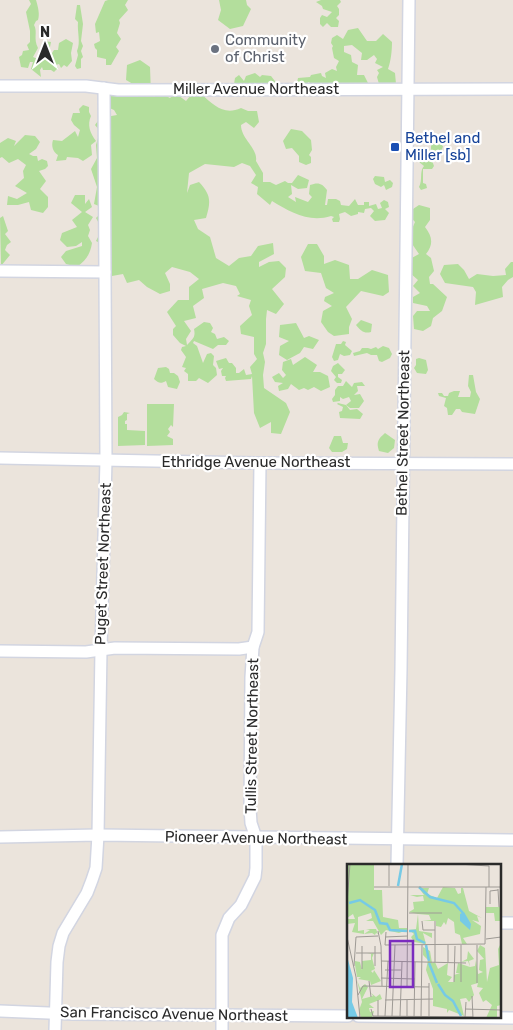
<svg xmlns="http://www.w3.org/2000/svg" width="513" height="1030" font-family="Rubik,sans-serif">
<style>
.green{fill:#b3de9c}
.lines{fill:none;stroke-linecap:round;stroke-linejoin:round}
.minor-casing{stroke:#d2d5e1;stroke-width:14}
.minor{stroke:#fff;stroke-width:11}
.worship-dot{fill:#6b7280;stroke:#fff;stroke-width:2}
.transit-dot{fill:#1a4fb4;stroke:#fff;stroke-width:2}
.labels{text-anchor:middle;stroke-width:4.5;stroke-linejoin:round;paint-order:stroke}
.worship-label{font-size:15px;fill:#5b616d;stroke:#fff;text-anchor:start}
.street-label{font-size:15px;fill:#2a2a2a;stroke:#fff}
.transit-label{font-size:15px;fill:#164399;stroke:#fff;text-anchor:start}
.inset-river{fill:none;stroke:#76cae6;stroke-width:2.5}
.inset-road{fill:none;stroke:#9e9a95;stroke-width:1}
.view{fill:#7b2cbf;fill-opacity:0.15;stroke:#7b2cbf;stroke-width:2.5}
.inset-edge{fill:none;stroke:#2a2a2a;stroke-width:2.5}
</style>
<rect width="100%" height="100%" fill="#ebe4dc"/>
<g class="green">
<path d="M29 0H36C38 7 40 14 38 20L36 21 34 25C38 32 33 38 38 48L33 57 38 59 46 49 44 41 51 42 49 52 52 53 54 50H58L59 43 66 39 73 43 71 53 72 61 67 67 64 65 61 68 59 64 56 65 58 68 54 72 51 70H43L42 67 40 70 41 77 31 69 33 62H30L28 68 21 67 19 57 22 55 23 51 29 50 27 45 30 42V31L26 12 31 4Z"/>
<polygon points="108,0 128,0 125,5 128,10 119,20 120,23 117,33 121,39 116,47 119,51 111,65 106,65 106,59 97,57 97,50 95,48 94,44 100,41 99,32 96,33 95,24 105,1"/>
<polygon points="219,0 246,0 247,5 251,9 243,26 230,29 218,20 221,10"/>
<polygon points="321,0 340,0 341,2 337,6 339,9 339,15 336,18 339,21 338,27 331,27 327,23 323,27 320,24 320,18 322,15 327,17 332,12 323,9 322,6 316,2"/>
<path d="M77 5H80L83 24 81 41 83 46 81 51 83 57 81 59V68L77 69 75 66 78 55 77 51C81 42 77 32 78 22L75 19Z"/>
<path d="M358 28 367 41H376L383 34 392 42C392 50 391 61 388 69L395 73 396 84H379L377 77 379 73 377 70 383 67 375 63 377 59 374 55 367 60H361L362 53 352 45 344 46V52L351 55 352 62 358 65 357 75H364L368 83 358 91 351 86 336 96C323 94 316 95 309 82L302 86 297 83 298 78 310 77 311 75 321 73 322 76 326 78 325 73 332 69 337 71 336 67 339 61 334 58 332 48 333 46 331 43 332 38 337 35 343 39 348 30Z"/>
<path d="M140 60 150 67 151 94 154 97 160 93 170 98 175 93 186 101 191 95 201 94C214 105 224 116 241 108L248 111H257L259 122 254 128 246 122 241 125C241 139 258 148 256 161L263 173V182H270L276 185 285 181 288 183H292L298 175 309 180 307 188 298 189 291 185 292 194 288 197 296 202 295 197 308 202 312 197 309 194 310 185C318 182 322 183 327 190L325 205H327L328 199H336L340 201 341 205 349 206 355 199 358 205H364V202H369V206L376 204 378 209 382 208 380 203 384 200 388 202 389 207 385 209 389 213 385 220 375 221 370 216 374 211 371 208 365 209 364 213 358 212V214L351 216 345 212 339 214 340 219 339 222H333L332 219 334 217 331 216C309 223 290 212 272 201L270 205 257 194 258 187 251 183 256 175 250 166 242 163 234 167 205 164 189 173 187 193 190 185 199 182C211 195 211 201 206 218L194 220 198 229 210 237 216 258 229 266 239 258 251 256 258 246 273 243 274 254 259 262V267L269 262 279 261 286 268 285 277 272 289 284 304 276 314 267 310 266 319V344L263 353 265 362 263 375 264 388 286 403 290 412 281 434 271 433V422L260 428 254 413 252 376 251 379 226 381 225 378 226 376H222L221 371 223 368 219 369 216 361 226 358 229 363H232L236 368V373H239L244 369 246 375 252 374 250 367 257 359 254 354V337L241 334 240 326 252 315 249 306 251 300 237 296 240 294 236 286 223 283 202 289 204 298 193 306 196 318 184 321 191 331 186 339 187 345C192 339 196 338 194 329L204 322 210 323 213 328 211 332 215 334 217 339 224 337 229 341 226 345H218L213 349 194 341 193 343 197 346 203 363 207 354 211 353 214 356 213 365 216 368 217 375 208 383 199 378 196 381H188V374L184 371 186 368 182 367 186 357 181 350 182 347 186 346 180 343 173 335V329L176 326 167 312 178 300H189V287L199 279 190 272 172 267 165 273 170 284V291L160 294 147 287 139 280 127 283 123 274 112 276H102L108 247 96 241 99 235 103 231 96 218 100 214H109L111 211 94 204 97 187 91 169 97 158 96 145 98 138 99 130 95 125 100 118 117 115 114 110 100 104 108 96 119 93 133 84 126 80 127 65Z"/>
<polygon points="255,73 260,77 262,75 271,76 278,85 262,86 259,83 251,86 237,88 234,84 235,78 239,75 244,81 246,76"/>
<path d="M83 105 89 107V112L91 116C87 125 90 133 96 141L91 145 92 155 83 161 78 158 67 157 66 160 56 161 58 155C53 152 51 146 53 140L62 141 75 131 78 137 80 130 74 125 71 120 73 113H80L79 109Z"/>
<polygon points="291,129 302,131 311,140 312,150 309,155 311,157 311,163 306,165 299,162 299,156 292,148 286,149 283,141"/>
<path d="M427 134 432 136 433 142 438 141 443 146 441 153 433 154 431 158 434 166 432 169H423V183L426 184 427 188 421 190 419 187C423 180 419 172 424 166L419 162 421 157 424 154 419 152V150L425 147 428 150H431V144L424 140Z"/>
<polygon points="25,135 35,136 40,142 36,149 29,154 33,156 37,156 38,161 42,159 47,161 48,166 45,169 39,171 46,181 40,189 48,197 48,207 43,213 31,210 29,202 18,205 7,205 8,196 17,199 27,193 15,186 24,178 23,171 26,165 18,159 9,163 2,157 0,158 0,143 8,138 16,141 14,146"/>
<polygon points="375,176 384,177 385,182 390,180 393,183 392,187 386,190 384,185 381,187 375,184 373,179"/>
<path d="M75 195H85V204L89 199 92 207 85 212 93 217 88 225 90 230 88 236 92 243C90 255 86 260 77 267L66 264 61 257 66 251 82 246V242L76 246 67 247 60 240 62 233 77 227 72 220 82 212 71 203Z"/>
<path d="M419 205 430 208V220L425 227C432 236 434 244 426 254L431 258 434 271 429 277 430 284H433L447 297 442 311 433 318 431 326 423 331 414 329 413 316 417 311H430L427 306 413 303V297L420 293 413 286 418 280 410 273 408 260 419 254 408 238 415 222 407 213Z"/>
<polygon points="3,216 8,231 5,234 11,242 7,245 5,250 10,255 1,266 0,218"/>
<polygon points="308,244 317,244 324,256 324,264 335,260 349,265 350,279 358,279 372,270 388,275 389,292 383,296 361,291 346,307 352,319 349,327 349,334 334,336 328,332 321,322 323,311 332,306 324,301 325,297 334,293 326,288 321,273 305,271 301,257"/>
<polygon points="511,262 513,262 513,277 508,280 502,287 503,297 475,305 476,292 473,287 445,283 440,274 444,265 458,264 464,270 469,279 477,274 493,276 506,275 505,269"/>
<path d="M361 320 372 324 371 332C364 334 361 331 356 325Z"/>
<polygon points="296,323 304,338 309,336 319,340 313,349 304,347 300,353 287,360 279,355 280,346 289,341 279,337 280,325"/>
<polygon points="343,341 346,342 345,345 352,351 350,355 344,356 340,354 338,360 334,361 332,357 336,344 341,344"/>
<polygon points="383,346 389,348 392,354 390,358 382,362 379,361 377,355 371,355 367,353 354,356 353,353 360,351 362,348 368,348 371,349 376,347 378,349"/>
<polygon points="305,357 317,365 313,372 320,372 328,376 330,387 321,391 314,387 308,390 304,388 299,390 291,384 288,389 279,391 278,386 283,383 275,382 272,377 279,373 283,378 286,375 282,370 283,362 291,359 293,365"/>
<polygon points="419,358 426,360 428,370 426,374 417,373 414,368 416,365 416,359"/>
<polygon points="338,363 345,370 342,374 338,374 338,377 342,380 341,383 337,383 334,380 336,377 331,371 333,366"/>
<path d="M166 367 169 369 170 373H174L178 376 180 382 177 389 168 387 166 381C161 384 158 383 154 379L158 368Z"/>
<polygon points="469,375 473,375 476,392 480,399 475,414 462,412 460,409 456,409 452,415 448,415 447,408 444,406 446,398 439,396 438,393 442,393 444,396 448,396 449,393 454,391 460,391 458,397 470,397 471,392 468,386"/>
<polygon points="346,381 352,387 354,383 362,382 365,386 357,386 358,391 354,395 360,394 364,401 359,408 350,408 346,405 351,401 349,397 343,399 340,397 340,401 333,402 332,399 335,395 335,390 338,386 343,386"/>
<polygon points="338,403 346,405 350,410 357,409 363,414 360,419 340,418 339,412 342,411 343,407 337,404"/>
<polygon points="147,404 174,404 173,427 171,425 168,429 170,432 167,436 173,439 173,445 147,446"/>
<polygon points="124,412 130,413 127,414 127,420 125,421 125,424 127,424 127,430 145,431 145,445 118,446 118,417 122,415"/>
<path d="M385 433 395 440 394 448 388 453 379 451C376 442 378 439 385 433Z"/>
<polygon points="334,436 341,436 343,443 348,443 347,449 342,452 332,452 329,448"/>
</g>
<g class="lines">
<defs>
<g id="minor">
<polyline points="0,86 86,86 118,90 513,89"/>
<polyline points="0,271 105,272"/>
<polyline points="0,458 260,463 513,464"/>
<polyline points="0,651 86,652 115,648 239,649 253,647"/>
<polyline points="0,837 98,835 513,840"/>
<polyline points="397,865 401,670 409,0"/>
<polyline points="499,923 513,923"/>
<polyline points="0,1011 73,1014 348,1016"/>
<polyline points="358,1016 513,1018"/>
<polyline points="55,1030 57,962 59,946 63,933 87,893 92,880 96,868 98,835 101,650 106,460 104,88"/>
<polyline points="222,1030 222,935 229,918 241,905 255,877 256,868 256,838 251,823 250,808 251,677 253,647 258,632 260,463"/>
</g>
</defs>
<use href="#minor" class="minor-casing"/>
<use href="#minor" class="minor"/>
</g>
<circle class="worship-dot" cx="215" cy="49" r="5"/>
<rect class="transit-dot" x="390" y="142" width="10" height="10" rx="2.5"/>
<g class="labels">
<g class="worship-label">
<text x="225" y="45">Community<tspan x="225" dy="17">of Christ</tspan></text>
</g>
<g class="street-label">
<text x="256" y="94">Miller Avenue Northeast</text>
<text transform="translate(403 433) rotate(-89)" y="5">Bethel Street Northeast</text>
<text x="256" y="467">Ethridge Avenue Northeast</text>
<text transform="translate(103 564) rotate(-88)" y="5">Puget Street Northeast</text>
<text transform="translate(252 736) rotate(-89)" y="5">Tullis Street Northeast</text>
<text transform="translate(256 838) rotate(1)" y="5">Pioneer Avenue Northeast</text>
<text transform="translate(174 1014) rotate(1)" y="5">San Francisco Avenue Northeast</text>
</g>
<g class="transit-label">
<text x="405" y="143">Bethel and<tspan x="405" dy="17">Miller [sb]</tspan></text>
</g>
</g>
<g transform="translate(347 864)">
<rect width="154" height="154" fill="#ebe4dc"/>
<path d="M0 0H27V26H35L36 53 51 56 52 64H60V66L52 69 39 66 34 71 26 57H19L25 54 24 49 11 53V67L17 66V70L23 66 19 65H29L31 70 29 69 28 71 25 69 17 70 5 68 8 59 0 60 1 55H8L6 50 0 54ZM96 23 108 24 111 30 114 29V24H116L122 47 135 54 130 52 132 58 125 56 134 62 133 70 116 74 120 80H115L113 71 108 69 107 58 101 54 99 61 97 58 94 63 89 62V57H75L84 56 82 51 71 50 72 67 85 69V74L76 69 79 80 67 78 64 73 67 70 62 66 69 65 71 50 62 48 67 45 66 38 77 37 76 32 70 33 63 31H77L72 24H82L80 30 90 34ZM139 43H154V57H148L147 49H139ZM154 79V141L150 142V154H139L145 141 139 136 136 138 132 129 136 124 130 123 131 119 124 121 127 131 122 138 119 134 113 135 117 152 102 146 100 149V145L86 142V125L79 106 81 96 76 91V83L83 87 85 99 88 98 91 105 101 99 100 111 105 113 101 118H107V111L113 109H109L111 99 123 103 121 97 114 98 120 95 121 87 127 95 122 97 123 103 128 102 129 96 131 110 136 108 132 106 133 96 137 95 130 87 133 81 138 84 140 118 143 104 152 101 151 85ZM27 89 25 94 28 105 24 107 26 109 27 106 34 117 24 121 23 117 11 115 14 113H10L8 101V97L13 98 15 106V97L24 96V90H20ZM10 116 13 124 18 120 21 123 15 135 26 132 24 129 29 133 33 130 35 135 22 140 27 144H22L23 148 27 147 25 154H14L12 146 15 138Z" fill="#b3de9c"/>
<path d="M117 48 124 60 123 66 113 57V50ZM0 92 6 114 5 138 11 154H0Z" fill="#76cae6"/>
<path class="inset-river" d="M51 22 55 0M72 23 83 33 107 39 116 49M2 39 13 36 28 46 33 59 40 60 43 66 60 67M62 67H68L70 75 78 79M79 81 82 97M82 99 90 119M91 120 98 131 106 137 114 152"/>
<path class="inset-road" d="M42 0V22M111 0 142 2M27 23H154M142 23V2M151 25 152 43M0 39 3 0M143 40V27L151 26M62 49H95M75 57 76 66H88M31 67 34 82 35 122M39 68 38 81 138 80 139 23M0 73 9 113 13 154M38 73 61 72M139 75 154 73M15 82V105M28 82V102M9 89H34M34 97 119 99M88 98V57M101 98V81M7 102 9 73 31 72M38 106H54M34 114 68 115M22 117 24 133M107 118 108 82M114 118V81M130 119V81M60 123 61 1M11 131 16 122 82 123M125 132 126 154M31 136V152M38 136 86 135M24 145 26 152 126 153M118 145 154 146M38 152 41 97M45 152 48 81M53 152 55 98M60 152V136M118 153 119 138M67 154 68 98M74 154 75 81M82 154V119"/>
<path class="view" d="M43 77H66V123H43Z"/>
<rect width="154" height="154" class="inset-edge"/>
</g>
<g transform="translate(45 45)" stroke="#ffffff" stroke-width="4" paint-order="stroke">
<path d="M0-4L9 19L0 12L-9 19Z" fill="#2a2a2a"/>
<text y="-8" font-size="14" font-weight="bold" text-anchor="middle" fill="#2a2a2a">N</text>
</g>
</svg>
